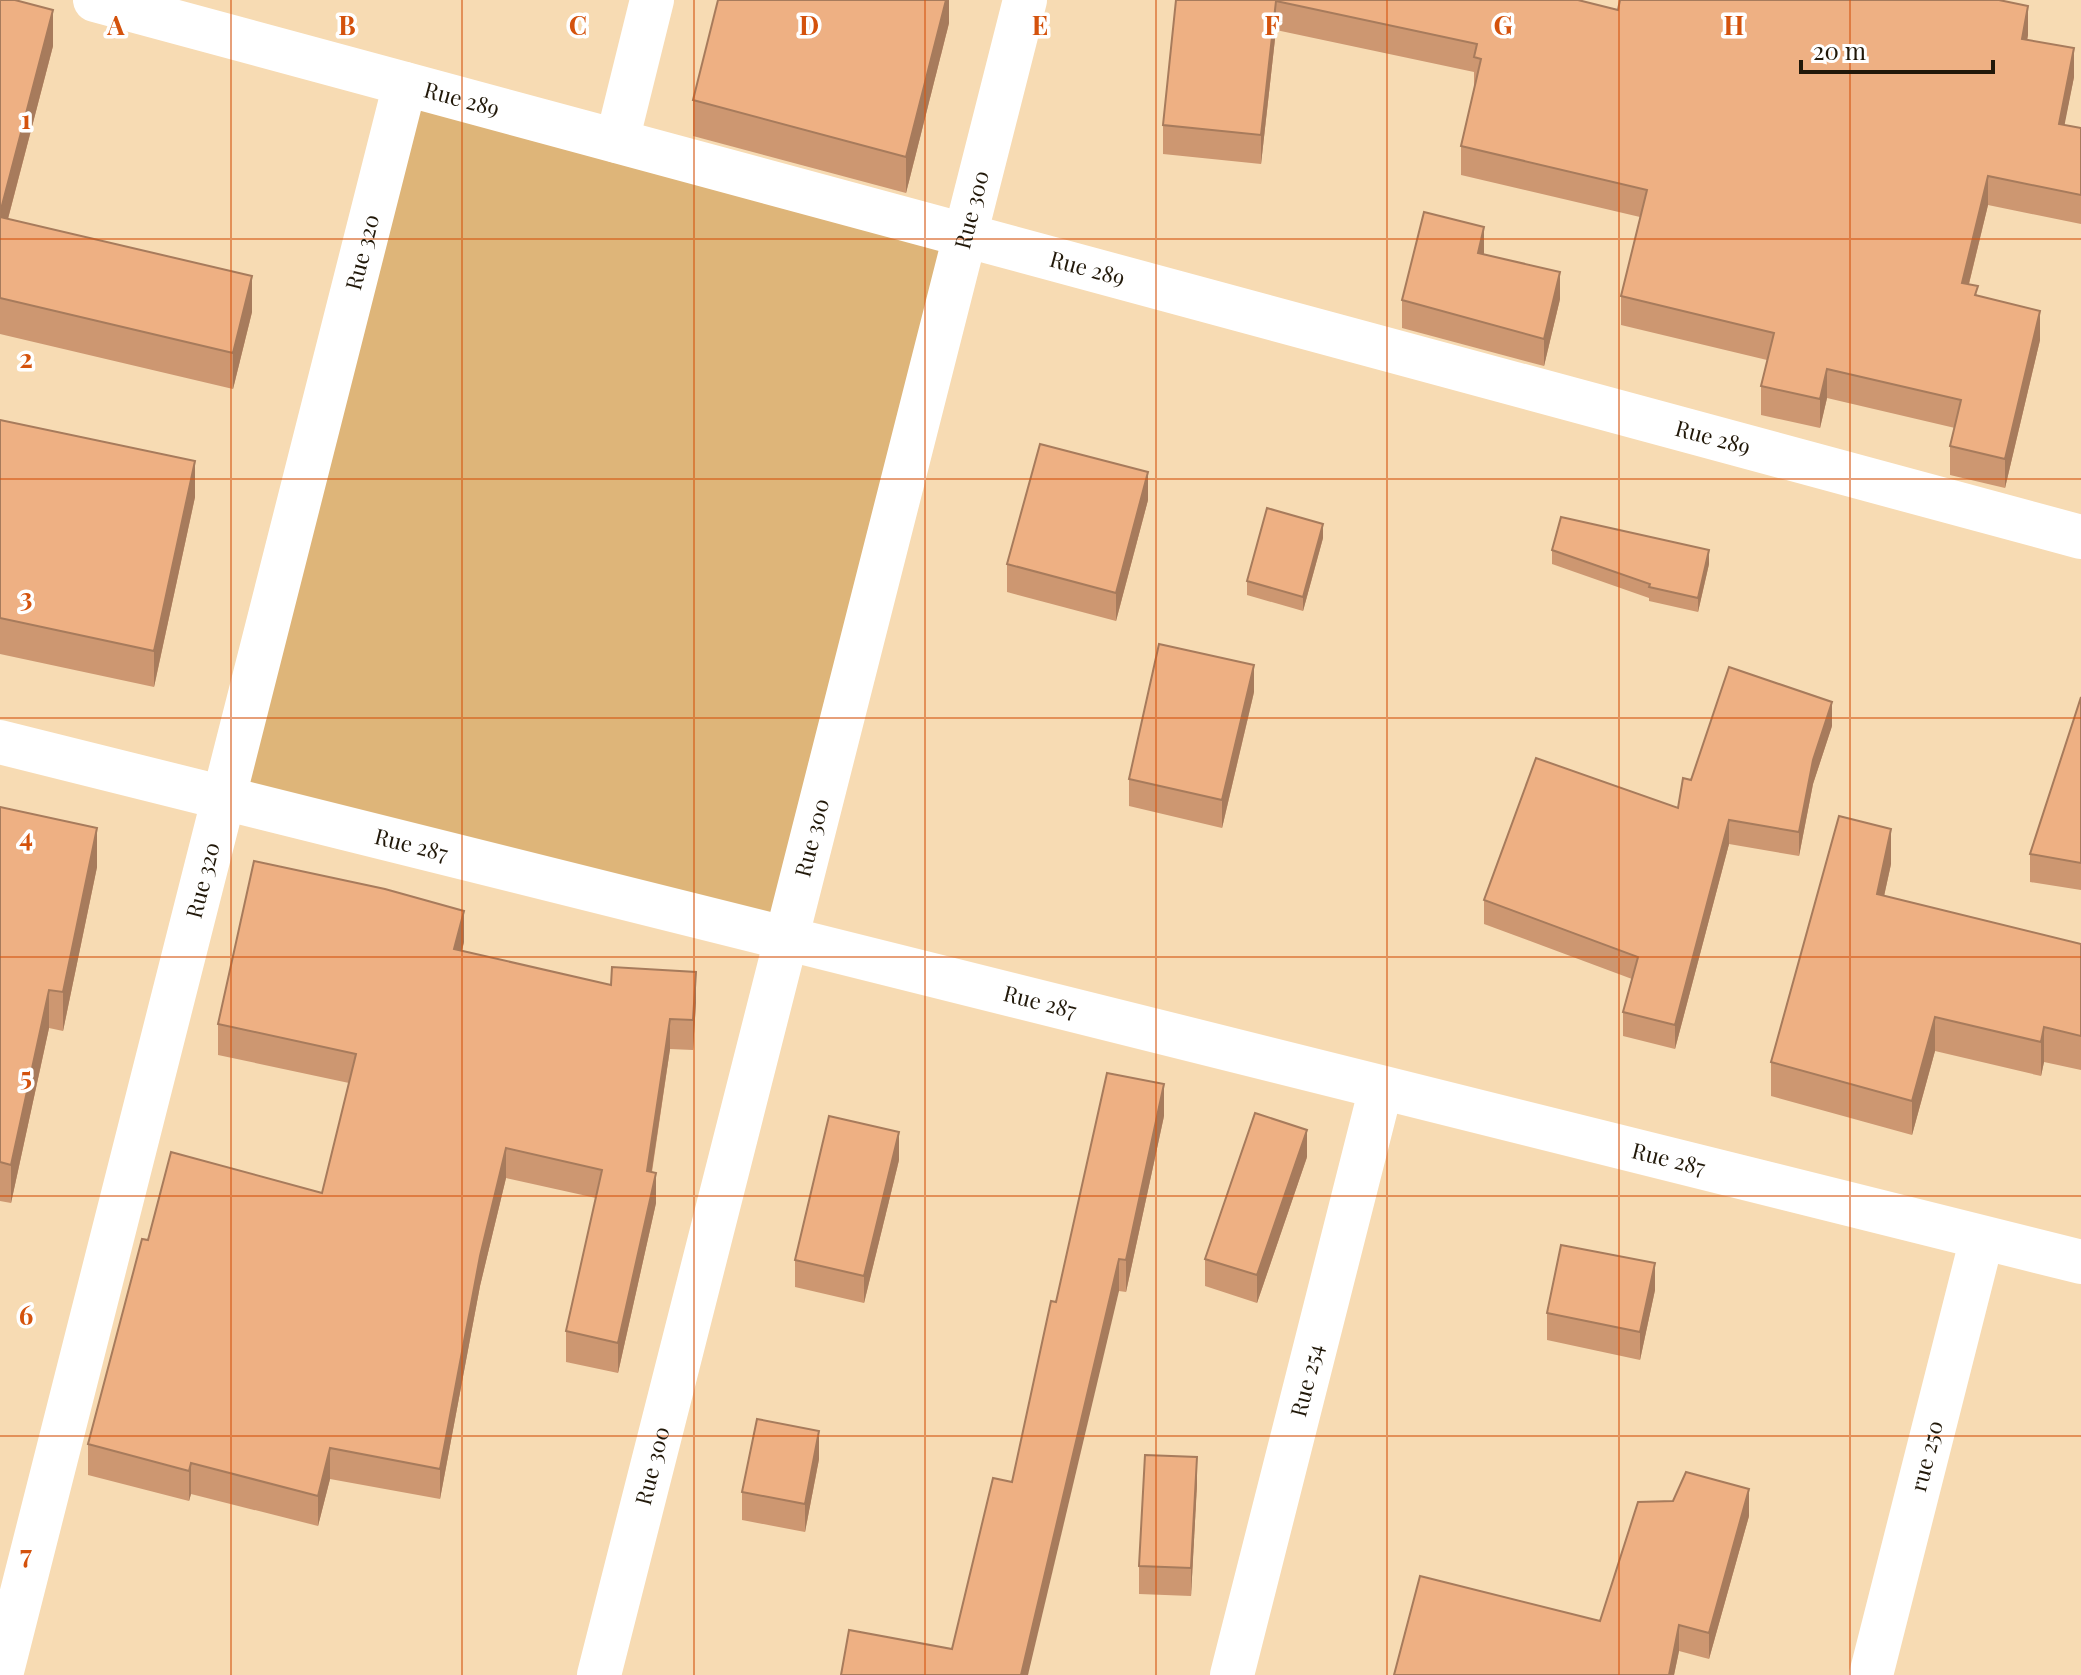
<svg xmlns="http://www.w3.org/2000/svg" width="2081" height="1675" font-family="'Playfair Display',serif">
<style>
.green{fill:#deb579}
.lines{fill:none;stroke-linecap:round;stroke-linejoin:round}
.minor{stroke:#fff;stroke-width:44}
.wall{fill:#cd9771}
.shaded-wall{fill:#a77b5c}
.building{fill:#eeb083;stroke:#a77b5c;stroke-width:2}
.grid{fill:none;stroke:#d4520c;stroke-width:2;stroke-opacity:0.55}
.labels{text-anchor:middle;stroke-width:7;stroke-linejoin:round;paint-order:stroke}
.street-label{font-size:22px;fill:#211809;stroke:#fff}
.grid-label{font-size:26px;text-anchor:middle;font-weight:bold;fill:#d4520c;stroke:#fff;stroke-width:7;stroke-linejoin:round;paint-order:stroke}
</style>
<rect width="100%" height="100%" fill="#f7dbb3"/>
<polygon class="green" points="405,84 965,235 786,939 223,798"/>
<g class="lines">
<g class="minor">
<path id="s1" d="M95 0 2081 537"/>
<polyline points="617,141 652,0"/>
<path id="s2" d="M0 742 2081 1262"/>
<path id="s3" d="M1 1675 405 84"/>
<path id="s4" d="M599 1675 1025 0"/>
<path id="s5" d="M1232 1675 1381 1088"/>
<path id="s6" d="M1871 1675 1982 1238"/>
</g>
</g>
<g class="wall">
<polygon points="0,0 53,46 8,219 252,312 233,389 0,334"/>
<polygon points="949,0 949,23 906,193 693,136 693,100"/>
<polygon points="1176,0 1578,0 1618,10 2028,35 2027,40 2074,77 2064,125 2081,128 2081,224 1988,205 1969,284 1978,296 2040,340 2005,488 1950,475 1950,446 1955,428 1827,398 1820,428 1761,415 1761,386 1767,360 1621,325 1621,296 1640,217 1461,175 1461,146 1475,86 1474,86 1474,72 1276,30 1261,164 1163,154 1163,125"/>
<polygon points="1484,254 1560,299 1544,366 1402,328 1402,300"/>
<polygon points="0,420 195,497 154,687 0,654"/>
<polygon points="1148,500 1116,621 1007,592 1007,564"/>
<polygon points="1323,538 1303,611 1247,595 1247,581"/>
<polygon points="1552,550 1709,564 1698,612 1649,601 1649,598 1552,564"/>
<polygon points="1254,692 1222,828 1129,806 1129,779"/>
<polygon points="2081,697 2081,890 2030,882 2030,854"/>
<polygon points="1832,726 1813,784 1799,856 1729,844 1675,1049 1623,1036 1623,1012 1632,979 1484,924 1484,900 1678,808"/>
<polygon points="0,807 97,867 63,1031 49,1028 11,1203 0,1201"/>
<polygon points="1891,864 1884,896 2081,944 2081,1070 2044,1062 2041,1076 1935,1051 1912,1135 1771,1096 1771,1062"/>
<polygon points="464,942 462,951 611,985 696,1002 693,1050 670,1049 652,1172 656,1203 618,1373 566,1362 566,1331 596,1198 506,1178 480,1286 440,1499 330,1479 318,1526 191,1494 189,1501 88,1475 88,1444 148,1240 322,1193 349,1083 218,1055 218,1024"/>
<polygon points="1164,1116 1126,1292 1119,1291 1012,1482 1056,1302"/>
<polygon points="1307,1157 1257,1303 1205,1286 1205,1259"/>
<polygon points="899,1160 864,1303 795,1287 795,1260"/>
<polygon points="1655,1290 1640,1360 1547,1340 1547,1313"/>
<polygon points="819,1459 805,1532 742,1520 742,1492"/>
<polygon points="1197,1484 1191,1596 1139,1594 1139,1566"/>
<polygon points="1749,1516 1709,1659 1679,1651 1674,1675 1394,1675 1600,1621"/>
</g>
<g class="shaded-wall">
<polygon points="946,0 949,0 949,23 906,193 906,157"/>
<polygon points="1276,1 1276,30 1261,164 1261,135"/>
<polygon points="2028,6 2028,35 2022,68 2022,39"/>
<polygon points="53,10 53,46 0,249 0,213"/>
<polygon points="2074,48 2074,77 2059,153 2059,124"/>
<polygon points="1988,176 1988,205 1962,312 1962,283"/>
<polygon points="1484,227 1484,254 1478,253"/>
<polygon points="1560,272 1560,299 1544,366 1544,339"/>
<polygon points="252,276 252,312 233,389 233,353"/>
<polygon points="2040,311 2040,340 2005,488 2005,459"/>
<polygon points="1827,369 1827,398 1820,428 1820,399"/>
<polygon points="195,461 195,497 154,687 154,651"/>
<polygon points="1148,472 1148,500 1116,621 1116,593"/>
<polygon points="1323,524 1323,538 1303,611 1303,597"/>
<polygon points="1709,550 1709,564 1698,612 1698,598"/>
<polygon points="1254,665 1254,692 1222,828 1222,800"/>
<polygon points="1832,702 1832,726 1813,784 1799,856 1799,832 1813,760"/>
<polygon points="1729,820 1729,844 1675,1049 1675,1025"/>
<polygon points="97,828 97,867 63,1031 63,992"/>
<polygon points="1891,829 1891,864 1877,928 1877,894"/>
<polygon points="464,911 464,942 454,980 454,949"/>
<polygon points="696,972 696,1002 693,1050 693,1020"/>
<polygon points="49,990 49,1028 11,1203 11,1165"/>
<polygon points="1935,1017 1935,1051 1912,1135 1912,1101"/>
<polygon points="670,1019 670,1049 647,1202 647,1171"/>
<polygon points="2044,1027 2044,1062 2041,1076 2041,1042"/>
<polygon points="1164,1084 1164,1116 1126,1292 1126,1260"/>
<polygon points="1307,1130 1307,1157 1257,1303 1257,1275"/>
<polygon points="899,1132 899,1160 864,1303 864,1276"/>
<polygon points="506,1148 506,1178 480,1286 440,1499 440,1469 480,1256"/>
<polygon points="656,1173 656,1203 618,1373 618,1343"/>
<polygon points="1119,1259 1119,1291 1028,1675 1021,1675"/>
<polygon points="1655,1263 1655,1290 1640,1360 1640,1332"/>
<polygon points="819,1431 819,1459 805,1532 805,1504"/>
<polygon points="330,1448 330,1479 318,1526 318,1496"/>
<polygon points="1197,1457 1197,1484 1191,1596 1191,1568"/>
<polygon points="191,1463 191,1494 189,1501 189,1471"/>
<polygon points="1749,1489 1749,1516 1709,1659 1709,1633"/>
<polygon points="1679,1625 1679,1651 1674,1675 1669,1675"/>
</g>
<g class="building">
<polygon points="0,0 15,0 53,10 0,213"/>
<polygon points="718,0 946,0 906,157 693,100"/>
<polygon points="1176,0 1578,0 1618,10 1620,0 1999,0 2028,6 2022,39 2074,48 2059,124 2081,128 2081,195 1988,176 1962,283 1978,286 1975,295 2040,311 2005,459 1950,446 1961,400 1827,369 1820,399 1761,386 1774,333 1621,296 1647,190 1461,146 1481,59 1474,57 1477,44 1276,1 1261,135 1163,125"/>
<polygon points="1424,212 1484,227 1478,253 1560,272 1544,339 1402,300"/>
<polygon points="0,217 252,276 233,353 0,298"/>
<polygon points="0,420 195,461 154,651 0,618"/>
<polygon points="1040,444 1148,472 1116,593 1007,564"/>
<polygon points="1267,508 1323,524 1303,597 1247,581"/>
<polygon points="1561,517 1709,550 1698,598 1649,587 1650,584 1552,550"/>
<polygon points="1159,644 1254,665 1222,800 1129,779"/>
<polygon points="1729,667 1832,702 1813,760 1799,832 1729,820 1675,1025 1623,1012 1638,957 1484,900 1536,758 1678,808 1683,778 1691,780"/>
<polygon points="2081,697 2081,863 2030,854"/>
<polygon points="0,807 97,828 63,992 49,990 11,1165 0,1162"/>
<polygon points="1839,816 1891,829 1877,894 2081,944 2081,1036 2044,1027 2041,1042 1935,1017 1912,1101 1771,1062"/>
<polygon points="254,861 385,889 464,911 454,949 611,985 612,967 696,972 693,1020 670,1019 647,1171 656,1173 618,1343 566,1331 602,1170 506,1148 480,1256 440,1469 330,1448 318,1496 191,1463 189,1471 88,1444 142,1239 148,1240 171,1152 322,1193 356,1054 218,1024"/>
<polygon points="1107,1073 1164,1084 1126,1260 1119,1259 1021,1675 841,1675 849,1630 952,1649 993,1478 1012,1482 1051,1301 1056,1302"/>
<polygon points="1255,1113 1307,1130 1257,1275 1205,1259"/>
<polygon points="829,1116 899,1132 864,1276 795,1260"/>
<polygon points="1561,1245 1655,1263 1640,1332 1547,1313"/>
<polygon points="757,1419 819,1431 805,1504 742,1492"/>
<polygon points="1145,1455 1197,1457 1191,1568 1139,1566"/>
<polygon points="1686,1472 1749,1489 1709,1633 1679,1625 1669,1675 1394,1675 1420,1576 1600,1621 1638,1502 1673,1501"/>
</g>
<path class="grid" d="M231 0V1675M462 0V1675M694 0V1675M925 0V1675M1156 0V1675M1387 0V1675M1619 0V1675M1850 0V1675M0 239H2081M0 479H2081M0 718H2081M0 957H2081M0 1196H2081M0 1436H2081"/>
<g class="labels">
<g class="street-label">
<text dy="8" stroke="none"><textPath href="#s1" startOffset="380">Rue 289</textPath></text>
<text dy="8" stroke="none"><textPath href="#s4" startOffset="1512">Rue 300</textPath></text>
<text dy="8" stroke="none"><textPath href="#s3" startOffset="1468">Rue 320</textPath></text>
<text dy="8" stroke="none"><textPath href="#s1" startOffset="1028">Rue 289</textPath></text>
<text dy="8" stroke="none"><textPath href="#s1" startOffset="1676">Rue 289</textPath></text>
<text dy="8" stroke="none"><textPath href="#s4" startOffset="864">Rue 300</textPath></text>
<text dy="8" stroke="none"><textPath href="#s2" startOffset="424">Rue 287</textPath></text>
<text dy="8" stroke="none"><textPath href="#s3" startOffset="820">Rue 320</textPath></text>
<text dy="8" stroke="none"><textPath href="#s2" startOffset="1072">Rue 287</textPath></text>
<text dy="8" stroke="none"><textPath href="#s2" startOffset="1720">Rue 287</textPath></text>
<text dy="8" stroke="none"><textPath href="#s5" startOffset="304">Rue 254</textPath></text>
<text dy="8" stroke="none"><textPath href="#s6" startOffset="226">rue 250</textPath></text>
<text dy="8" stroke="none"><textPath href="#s4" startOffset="216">Rue 300</textPath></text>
</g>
</g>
<g class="grid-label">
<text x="116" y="35">A</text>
<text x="347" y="35">B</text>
<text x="578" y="35">C</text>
<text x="809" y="35">D</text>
<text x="1040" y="35">E</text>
<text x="1272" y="35">F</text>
<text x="1503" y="35">G</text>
<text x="1734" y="35">H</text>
<text x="26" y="129">1</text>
<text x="26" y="368">2</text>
<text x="26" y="607">3</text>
<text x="26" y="847">4</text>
<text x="26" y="1086">5</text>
<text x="26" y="1325">6</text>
<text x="26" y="1564">7</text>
</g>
<path d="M1801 60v12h192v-12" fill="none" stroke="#211809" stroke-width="4"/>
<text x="1813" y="60" font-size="24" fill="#211809" stroke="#ffffff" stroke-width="6" paint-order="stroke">20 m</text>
</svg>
